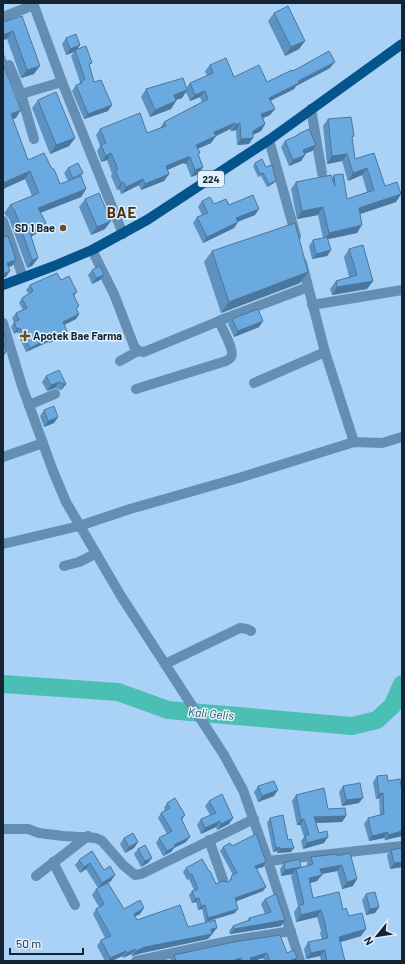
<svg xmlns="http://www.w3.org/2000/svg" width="405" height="964" font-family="Barlow,sans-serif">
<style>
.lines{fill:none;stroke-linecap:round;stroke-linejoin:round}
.river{stroke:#4cbfb5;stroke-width:18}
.minor{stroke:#648eb4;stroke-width:10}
.major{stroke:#04558b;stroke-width:10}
.wall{fill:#5c92c2}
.shaded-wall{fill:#4b779e}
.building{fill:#6baae1;stroke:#4b779e}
.poi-dot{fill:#704d26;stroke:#e0f0ff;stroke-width:1.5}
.labels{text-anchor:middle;stroke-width:3;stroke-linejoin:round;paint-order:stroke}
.shield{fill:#e0f0ff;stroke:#526170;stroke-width:1}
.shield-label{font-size:10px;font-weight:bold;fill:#152432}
.poi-label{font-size:11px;font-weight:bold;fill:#152432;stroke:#e0f0ff;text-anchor:end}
.water-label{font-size:12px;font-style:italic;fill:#2c5d58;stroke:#e0f0ff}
.district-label{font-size:15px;font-weight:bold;letter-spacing:1px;fill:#4b3011;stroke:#e0f0ff}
</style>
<rect width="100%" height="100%" fill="#aad2f6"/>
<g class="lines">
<polyline class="river" points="3,684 118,692 168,710 352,726 377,720 393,705 402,684"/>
<g class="minor">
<polyline points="33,3 62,82 123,234"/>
<polyline points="3,17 34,5"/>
<polyline points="9,65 21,94 34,139"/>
<polyline points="21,94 62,82"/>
<polyline points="311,109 322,173"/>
<polyline points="269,140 296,236"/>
<polyline points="3,221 23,277"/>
<polyline points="92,250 114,294 134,346 138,351 144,352 219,321"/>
<polyline points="302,263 325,352 354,442"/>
<polyline points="312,305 402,290"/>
<polyline points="3,323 22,386 53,471 66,502 121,596 224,755 243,790 268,861 300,961"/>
<polyline points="120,361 138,351"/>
<polyline points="254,383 325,352"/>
<path d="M136 389 226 361C228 360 231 358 231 357 235 351 222 328 219 321L221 320 308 287"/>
<polyline points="29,405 55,394"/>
<polyline points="3,457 43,443"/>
<polyline points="3,544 79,526 130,509 242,477 354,442 382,443 402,437"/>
<polyline points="64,566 79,562 95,554"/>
<polyline points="165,664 240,628 247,629 251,631"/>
<polyline points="3,829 28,829 39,833 63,836 96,838 102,841 123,865 135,875 141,874 254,819"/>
<polyline points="209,840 223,880"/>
<polyline points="268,861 402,846"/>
<polyline points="53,862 75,905"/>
<polyline points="36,876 88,836"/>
<polyline points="136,961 229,941 291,931"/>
</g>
<polyline class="major" points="3,285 54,266 92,250 147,220 269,140 402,44"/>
</g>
<g class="wall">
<polygon points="274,13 305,41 299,49 285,56 268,21"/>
<polygon points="22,16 34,74 21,78 7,39"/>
<polygon points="66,38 80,45 77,49 89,66 94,82 112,105 108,111 84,119 72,91 76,85 79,84 80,82 71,56 74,52 66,55 62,44"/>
<polygon points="3,53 3,65 16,118 12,119 28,160 52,169 60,184 68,181 64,173 68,168 83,173 81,177 86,189 81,197 40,213 41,231 31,237 38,258 32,266 27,268 9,219 4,213 10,205 32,196 25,179 3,189"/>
<polygon points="210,65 234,77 267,82 293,71 330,68 296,86 294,89 270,101 275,109 270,115 263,118 265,124 261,131 253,135 249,144 237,145 236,130 231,131 230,129 216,136 211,143 198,149 198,155 203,167 199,174 191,177 186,164 183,163 167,170 169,174 164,181 141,190 139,185 121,194 119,189 117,190 111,176 112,174 107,160 101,162 97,151 100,146 96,135 100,129 147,133 160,128 164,122 202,102 200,97 190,101 186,92 182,98 176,100 171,109 150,117 141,97 146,89 186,88 190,83 207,76 205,71"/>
<polygon points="38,100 75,138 69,146 50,154 32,108"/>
<polygon points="328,119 352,139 355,159 374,153 385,186 401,194 396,202 360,214 357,233 328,239 331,250 327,256 312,259 309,246 313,240 323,238 318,215 297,219 291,189 296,182 332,178 334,175 347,199 367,192 362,175 348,181 342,161 327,164 323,126"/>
<polygon points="298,134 316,145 312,151 304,154 305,155 301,161 289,166 281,147 285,141 296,136"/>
<polygon points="255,163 266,167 274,183 267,187 261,176 258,177 253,166"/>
<polygon points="85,199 105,229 91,235 79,207"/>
<polygon points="202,201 214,204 229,205 255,215 237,222 238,222 234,228 203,243 193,223 197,217 202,215 198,207"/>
<polygon points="349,249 373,281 367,289 332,295 330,289 336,281 349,277 344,257"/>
<polygon points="212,251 308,272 300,283 221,313 204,262"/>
<polygon points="92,270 104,275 100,280 92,284 88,275"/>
<polygon points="61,280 77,292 74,296 79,306 76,310 79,314 76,319 64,325 67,331 64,336 49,343 48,342 26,352 17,332 14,334 11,327 14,322 12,318 16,313 23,310 19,303 22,298 29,294 26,290 30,285"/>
<polygon points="232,319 259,327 234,337 228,324"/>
<polygon points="46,376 66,384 62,389 60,390 55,388 47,391 42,382"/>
<polygon points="44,410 58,417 54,423 44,427 40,416"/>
<polygon points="377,776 388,781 402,836 385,840 384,838 369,841 364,824 368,818 380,815 379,798 376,799 373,782"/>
<polygon points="258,786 274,796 258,802 254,792"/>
<polygon points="343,786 359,803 342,806 339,792"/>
<polygon points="296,795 328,809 346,816 342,822 316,823 319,833 324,843 303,849 301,841 304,837 300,825 297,825 292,801"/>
<polygon points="209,801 233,818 229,824 217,830 216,827 201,834 197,825 201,819 210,815 205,806"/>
<polygon points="167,803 185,815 182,820 186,842 174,848 171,852 163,856 156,843 159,838 167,834 158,818 161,813 165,810 164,808"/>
<polygon points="270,818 288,840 291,852 277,853 277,851 273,852 267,823"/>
<polygon points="124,838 138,842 134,848 125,853 120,844"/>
<polygon points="232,846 266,862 263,867 257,869 266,887 263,891 236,901 235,913 205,922 202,909 198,910 196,902 192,903 189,895 192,891 194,890 189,879 187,880 183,872 186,868 216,884 228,882 233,875 220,851 223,847"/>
<polygon points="138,849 152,858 148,863 141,867 134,854"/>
<polygon points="391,850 402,867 390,869 387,855"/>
<polygon points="92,851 111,881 98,888 86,869 80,873 75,865 79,860"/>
<polygon points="337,856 353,886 342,889 337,871 322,874 317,881 310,883 313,898 343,910 349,916 361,936 340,942 345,961 321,961 320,956 306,959 304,949 308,942 322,940 320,933 321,931 317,917 296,922 294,912 298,906 291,876 293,874 281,876 280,869 284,863 301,868 307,866 307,863 311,857"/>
<polygon points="96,889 124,909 140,914 135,916 137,920 188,927 213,933 212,934 208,939 142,953 132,956 131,954 123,958 122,956 112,961 105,961 97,946 101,940 105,938 93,914 96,909 99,907 92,895"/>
<polygon points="366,894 379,907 375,913 366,915 362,900"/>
<polygon points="265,899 285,920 281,926 230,934 229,931 233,926 247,921 249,918 265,914 261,904"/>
<polygon points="234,942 287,953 295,961 264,961 263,958 253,961 171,961 170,960 174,955"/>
</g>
<g class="shaded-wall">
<polygon points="13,31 7,39 3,40 3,35"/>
<polygon points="305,41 299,49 285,56 291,47"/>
<polygon points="80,45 76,51 75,50 74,52 66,55 70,49"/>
<polygon points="335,62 330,68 296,86 294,89 264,104 269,98"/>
<polygon points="40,66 34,74 21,78 27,70"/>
<polygon points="187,90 182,98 168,102 174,95"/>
<polygon points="205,91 200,97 190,101 195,95"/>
<polygon points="176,101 171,109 150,117 155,110"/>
<polygon points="112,105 108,111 84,119 88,114"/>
<polygon points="275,109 270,115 257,121 261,114"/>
<polygon points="21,110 16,118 5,122 11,114"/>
<polygon points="235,123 230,129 210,139 214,132"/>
<polygon points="240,123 236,130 231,131 236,125"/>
<polygon points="265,124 261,131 248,137 253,131"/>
<polygon points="216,136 211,143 192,151 196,145"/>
<polygon points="75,138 69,146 50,154 56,145"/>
<polygon points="253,138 249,144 237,145 241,139"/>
<polygon points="316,145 312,151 299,156 303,150"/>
<polygon points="111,153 107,160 101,162 106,156"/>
<polygon points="347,154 342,161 327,164 332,156"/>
<polygon points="305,155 301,161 289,166 293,160"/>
<polygon points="188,157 190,157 186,164 183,163 161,173 166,166"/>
<polygon points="203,167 199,174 191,177 195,170"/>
<polygon points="367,168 362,175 348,181 353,173"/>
<polygon points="30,171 25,179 3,189 3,183"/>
<polygon points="169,174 164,181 141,190 145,184"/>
<polygon points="143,179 139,185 121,194 126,187"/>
<polygon points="276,181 274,183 267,187 269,184"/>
<polygon points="123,182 119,189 117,190 121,183"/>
<polygon points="86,189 81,197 32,216 38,208"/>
<polygon points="401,194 396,202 354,216 359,208"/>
<polygon points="323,207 318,215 297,219 302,211"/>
<polygon points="259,209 255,215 232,224 236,218"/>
<polygon points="111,221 105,229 91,235 97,227"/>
<polygon points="238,222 234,228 203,243 207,237"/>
<polygon points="46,223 41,231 24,240 30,233"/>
<polygon points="362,225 357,233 324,240 329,233"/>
<polygon points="331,250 327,256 312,259 316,254"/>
<polygon points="38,258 32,266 27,268 32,260"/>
<polygon points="16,260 12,266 3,269 7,263"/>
<polygon points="10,271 6,277 3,278 3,274"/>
<polygon points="308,272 300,283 221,313 229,302"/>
<polygon points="104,275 100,280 92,284 96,278"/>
<polygon points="373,281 367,289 332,295 337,287"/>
<polygon points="79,314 76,319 60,327 63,322"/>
<polygon points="263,321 259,327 234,337 238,331"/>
<polygon points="20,328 17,332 14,334 17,329"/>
<polygon points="67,331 64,336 49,343 52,338"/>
<polygon points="52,337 48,342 26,352 30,348"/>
<polygon points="6,352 3,357 3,353"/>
<polygon points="59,382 55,388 47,391 51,385"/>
<polygon points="64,384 66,384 62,389 60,390"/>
<polygon points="58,417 54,423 44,427 48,421"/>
<polygon points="278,790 274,796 258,802 262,796"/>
<polygon points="383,793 379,798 376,799 379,794"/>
<polygon points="363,798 359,803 342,806 346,800"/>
<polygon points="346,816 342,822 310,823 314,817"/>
<polygon points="233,818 229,824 217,830 221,824"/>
<polygon points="304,819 300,825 297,825 301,820"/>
<polygon points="220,821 216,827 201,834 205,828"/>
<polygon points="402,831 402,836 385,840 388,835"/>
<polygon points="388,832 384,838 369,841 372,836"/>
<polygon points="190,837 186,842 174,848 171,852 163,856 167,851 174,845"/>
<polygon points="328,837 324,843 303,849 307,843"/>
<polygon points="138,842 134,848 125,853 129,847"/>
<polygon points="280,847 277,851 273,852 276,848"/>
<polygon points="294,848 291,852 277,853 280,849"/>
<polygon points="152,858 148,863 141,867 145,861"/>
<polygon points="266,862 263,867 252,870 255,866"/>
<polygon points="402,862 402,867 390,869 394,863"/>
<polygon points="90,863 86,869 80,873 84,867"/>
<polygon points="342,865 337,871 316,875 320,869"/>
<polygon points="301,867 296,869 293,874 281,876 285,870"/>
<polygon points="115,875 111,881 98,888 102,883"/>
<polygon points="322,875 317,881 304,885 309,878"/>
<polygon points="357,879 353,886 342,889 347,882"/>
<polygon points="266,887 263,891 232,903 235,898"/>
<polygon points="199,898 196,902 192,903 195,899"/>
<polygon points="205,905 202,909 198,910 201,906"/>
<polygon points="379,907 375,913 366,915 370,909"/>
<polygon points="144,908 140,914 130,919 134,914"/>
<polygon points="238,909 235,913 205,922 208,918"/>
<polygon points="321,910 317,917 296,922 301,915"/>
<polygon points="285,920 281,926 230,934 234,929"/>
<polygon points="217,928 208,939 142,953 132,956 136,951 145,947"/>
<polygon points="366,929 361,936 334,944 339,937"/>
<polygon points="135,949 131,954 123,958 127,953"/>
<polygon points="325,950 320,956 306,959 311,953"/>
<polygon points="126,951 122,956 112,961 108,961 110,958"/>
<polygon points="267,953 263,958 253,961 248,961 250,958"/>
<polygon points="241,958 239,961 232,961"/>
<polygon points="297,958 295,961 289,961"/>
</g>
<g class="building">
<polygon points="288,6 305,41 291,47 274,13"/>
<polygon points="22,16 40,66 27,70 13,31 3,35 3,22"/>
<polygon points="76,34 80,45 70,49 66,38"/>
<polygon points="86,46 92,63 89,64 94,82 101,80 112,105 88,114 76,85 82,83 81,81 85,79 75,50"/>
<polygon points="329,51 335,62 298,81 299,83 269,98 275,109 261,114 265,124 253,131 253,138 241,139 240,123 236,125 235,123 214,132 216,136 196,145 200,153 198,154 203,167 195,170 190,157 188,157 166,166 169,174 145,184 143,179 126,187 123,182 121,183 115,170 118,169 111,153 106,156 101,145 106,143 100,129 140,113 147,133 166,126 164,122 208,99 205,91 195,95 190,83 213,73 210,65 226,58 234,77 259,65 267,82 292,70 293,71"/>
<polygon points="3,53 6,61 3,62"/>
<polygon points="3,64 21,110 11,114 28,160 44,153 52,169 54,169 60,184 81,176 86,189 38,208 46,223 30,233 38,258 32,260 15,211 10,205 39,193 30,171 3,183"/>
<polygon points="183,78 187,90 174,95 176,101 155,110 146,89"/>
<polygon points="56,92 75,138 56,145 38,100"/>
<polygon points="351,117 354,136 352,137 355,159 374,153 385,186 397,182 401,194 359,208 362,225 329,233 323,207 302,211 296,182 331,175 335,186 334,175 343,174 347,199 374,190 367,168 353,173 347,154 332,156 328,119"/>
<polygon points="309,129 316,145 303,150 305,155 293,160 285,141 298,135 298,134"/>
<polygon points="262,159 266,167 272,165 276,181 269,184 263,173 260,174 255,163"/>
<polygon points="78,163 83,173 73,178 68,168"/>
<polygon points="99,193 111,221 97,227 85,199"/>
<polygon points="253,195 259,209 236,218 238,222 207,237 197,217 208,213 202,201 210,197 214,204 226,199 229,205"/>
<polygon points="295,223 308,272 229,302 212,251"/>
<polygon points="8,236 16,260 7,263 10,271 3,274 3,237"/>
<polygon points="327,237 331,250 316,254 313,240"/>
<polygon points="363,245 373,281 337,287 336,281 357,275 349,249"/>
<polygon points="100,266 104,275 96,278 92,270"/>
<polygon points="57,273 61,280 69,276 77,292 73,294 79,306 76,308 79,314 63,322 67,331 52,338 52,337 30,348 20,328 17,329 14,322 19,320 16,313 27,308 22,298 33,291 30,285"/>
<polygon points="258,309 263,321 238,331 232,319"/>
<polygon points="4,333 6,341 4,342 6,352 3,353 3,334"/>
<polygon points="59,370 66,384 64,384 59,382 51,385 46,376"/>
<polygon points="54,406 58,417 48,421 44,410"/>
<polygon points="387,775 388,781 400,779 402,792 402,831 388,835 388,832 372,836 368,818 384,814 383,793 379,794 377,776"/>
<polygon points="274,781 278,790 262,796 258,786"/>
<polygon points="360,783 363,798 346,800 343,786"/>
<polygon points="324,788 328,809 345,808 346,816 314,817 319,833 327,831 328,837 307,843 305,835 309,835 304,819 301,820 296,795"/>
<polygon points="222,794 233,818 221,824 220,821 205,828 201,819 216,813 209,801"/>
<polygon points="175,798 185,815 181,818 190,837 174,845 175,847 167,851 159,838 172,831 161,813 170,808 167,803"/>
<polygon points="283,815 288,840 291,839 294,848 280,849 280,847 276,848 270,818"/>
<polygon points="133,833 138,842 129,847 124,838"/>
<polygon points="256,834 266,862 255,866 266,887 235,898 238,909 208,918 205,905 201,906 199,898 195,899 192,891 198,889 192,874 190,875 186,868 202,859 209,871 210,871 216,884 222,881 228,882 231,880 232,875 237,873 223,847 230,843 232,846"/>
<polygon points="145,845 152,858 145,861 138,849"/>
<polygon points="402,848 402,862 394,863 391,850"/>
<polygon points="92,851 104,870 110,866 115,875 102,883 90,863 84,867 79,860"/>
<polygon points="350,853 357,879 347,882 342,865 320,869 322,875 309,878 313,898 339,892 343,910 346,908 349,916 362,913 366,929 339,937 345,961 327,961 325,950 311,953 308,942 328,938 325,926 326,926 321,910 301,915 299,905 304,904 296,869 313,864 311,857 337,854 337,856"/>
<polygon points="299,859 301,867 285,870 284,863"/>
<polygon points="108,883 124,909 140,900 144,908 134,914 137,920 180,905 188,927 215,920 217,928 211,929 212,934 145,947 136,951 135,949 127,953 126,951 110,958 101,940 111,936 96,909 104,904 96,889"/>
<polygon points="375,892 379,907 370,909 366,894"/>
<polygon points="276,894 285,920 234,929 233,926 250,920 249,918 271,912 265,899"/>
<polygon points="280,935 287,953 294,950 297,958 289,961 270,961 267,953 250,958 251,960 249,961 242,961 241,958 232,961 176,961 174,955 234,942"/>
</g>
<g class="poi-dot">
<circle cx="63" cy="228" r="4"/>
<path d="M23 330h4v4h4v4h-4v4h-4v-4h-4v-4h4z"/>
</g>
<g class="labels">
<rect class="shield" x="198" y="171" width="26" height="16" rx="3"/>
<g class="shield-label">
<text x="211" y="183">224</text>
</g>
<g class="poi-label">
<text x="55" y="232">SD 1 Bae</text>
<text x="33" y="340" text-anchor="start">Apotek Bae Farma</text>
</g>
<g class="water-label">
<text transform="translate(211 714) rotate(5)" y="4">Kali Gelis</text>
</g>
<g class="district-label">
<text x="122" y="218">BAE</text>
</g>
</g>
<rect width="405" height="964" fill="none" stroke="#152432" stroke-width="8"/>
<g transform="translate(377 936) rotate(240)" stroke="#e0f0ff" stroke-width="3" paint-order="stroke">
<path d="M0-3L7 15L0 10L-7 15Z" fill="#152432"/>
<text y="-6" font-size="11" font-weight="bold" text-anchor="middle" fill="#152432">N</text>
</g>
<path d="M10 948v6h73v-6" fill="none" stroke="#152432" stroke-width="2"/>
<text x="16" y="948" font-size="12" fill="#152432" stroke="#e0f0ff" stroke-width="3" paint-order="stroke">50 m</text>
</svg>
